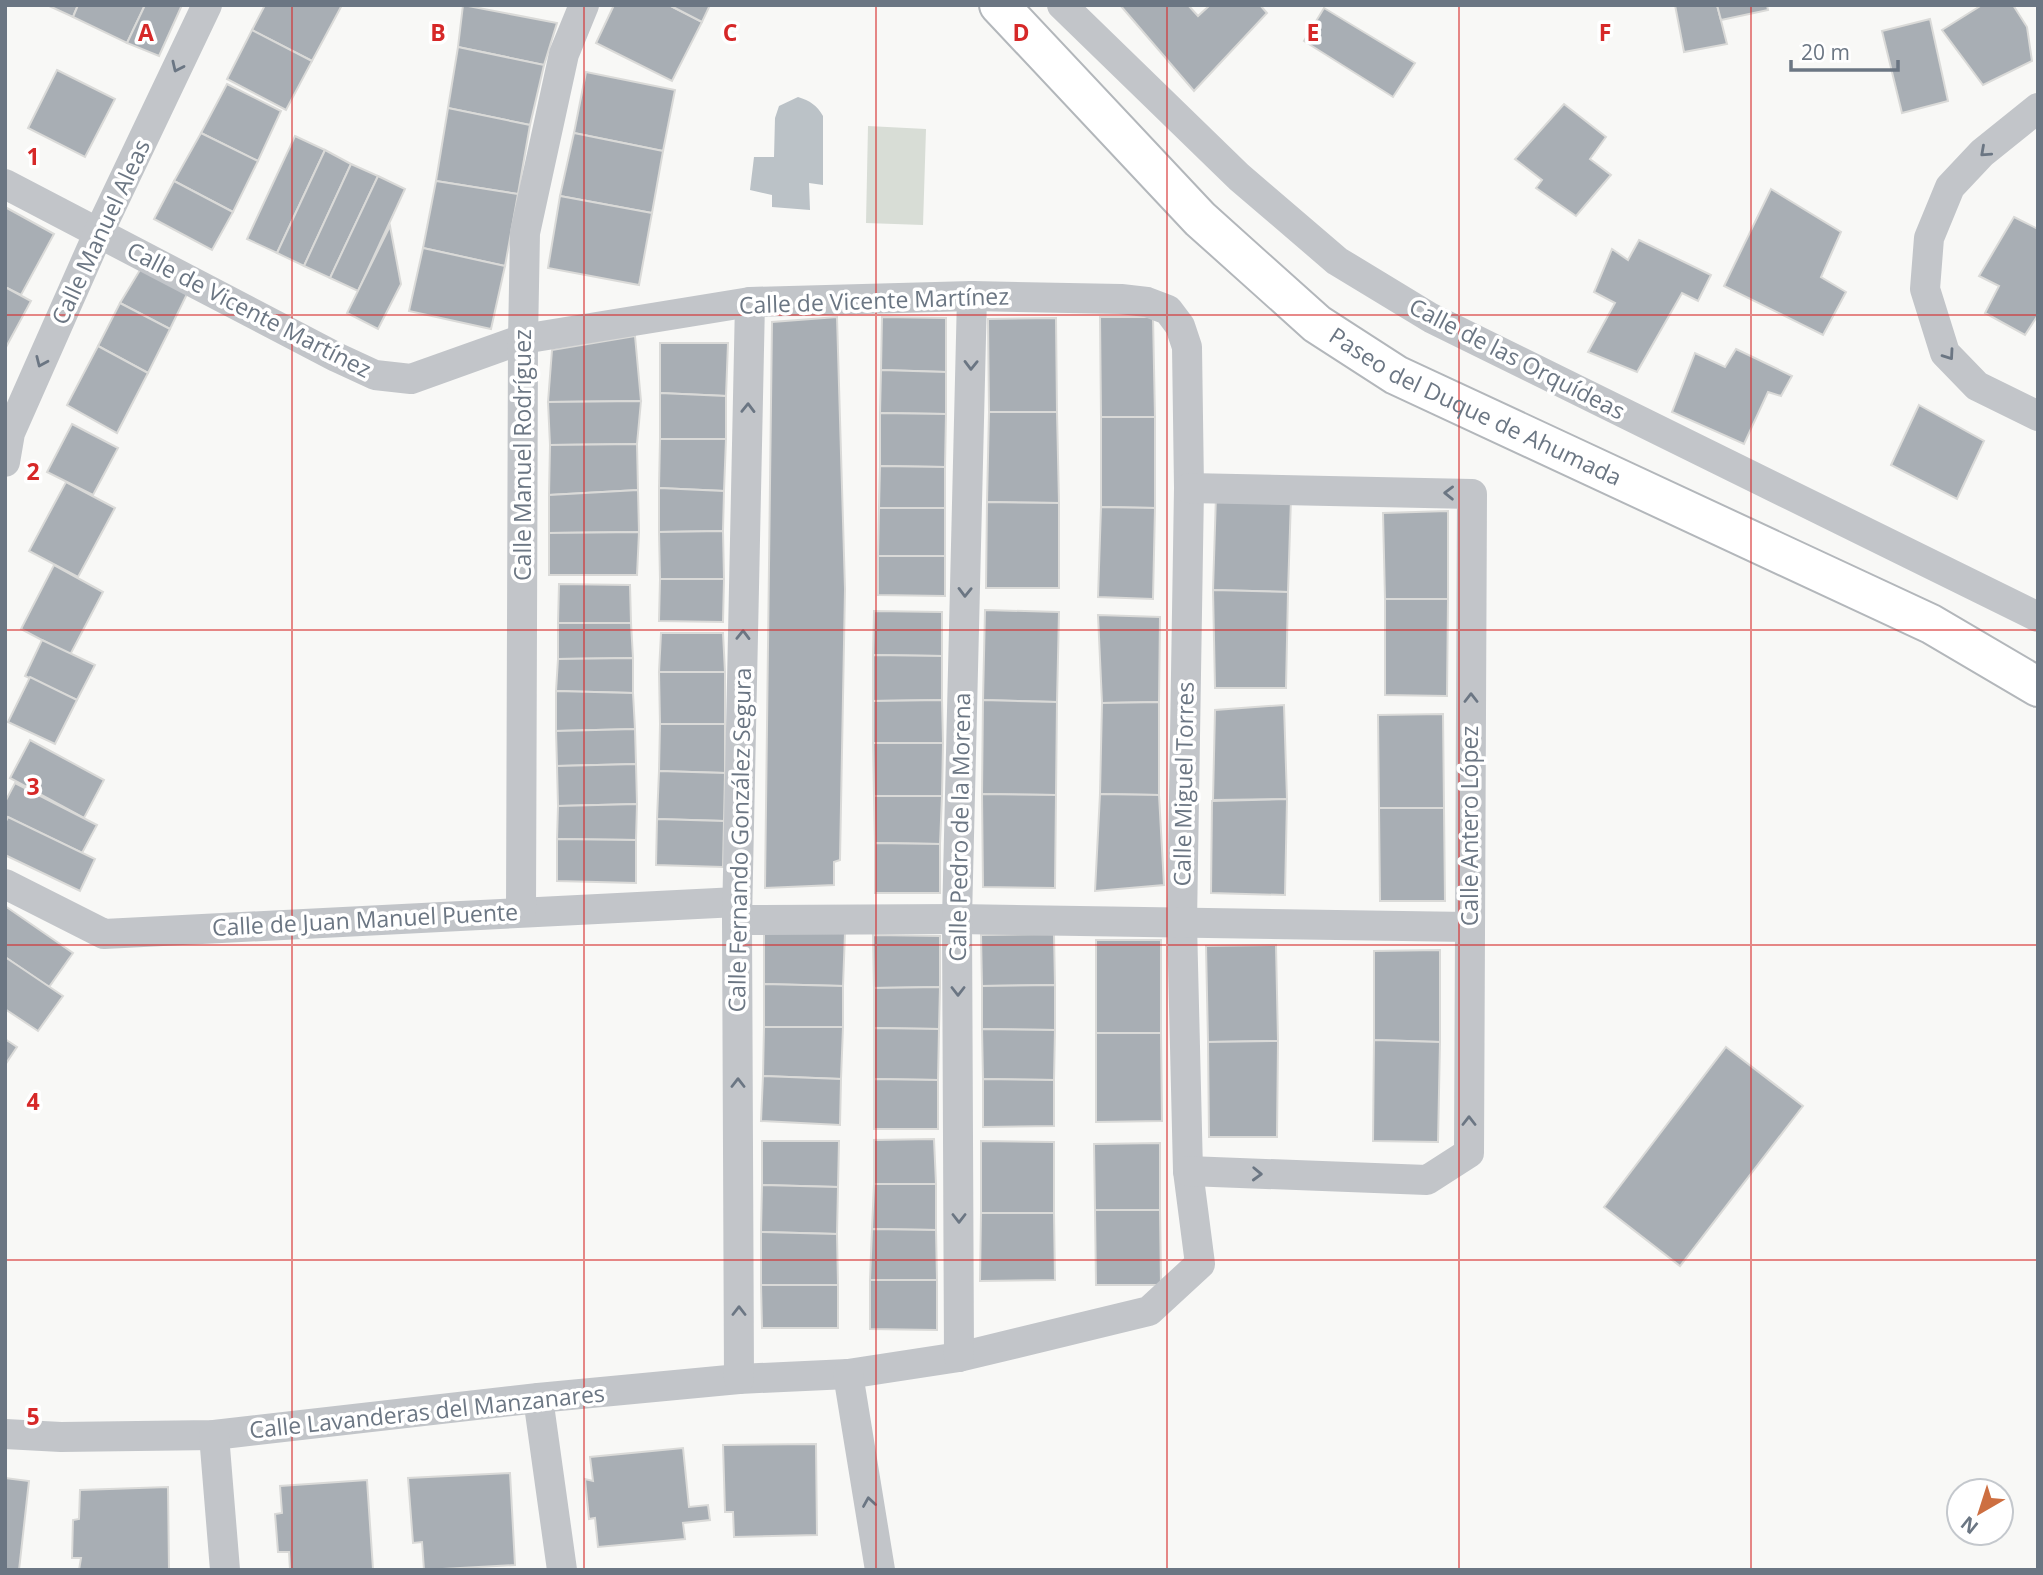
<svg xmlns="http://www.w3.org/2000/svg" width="2043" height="1575" font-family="'Open Sans',sans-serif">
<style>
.grass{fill:#d8ddd6}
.water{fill:#bbc2c7}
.building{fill:#a8aeb4;stroke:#dadad8;stroke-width:2}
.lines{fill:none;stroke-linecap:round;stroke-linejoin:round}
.secondary-casing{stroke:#b3b7bb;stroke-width:42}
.street{stroke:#c2c5c9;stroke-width:30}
.secondary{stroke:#fff;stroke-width:38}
.oneway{stroke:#6b7683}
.grid{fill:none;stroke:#d62828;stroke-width:2;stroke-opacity:0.55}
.labels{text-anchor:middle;stroke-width:7;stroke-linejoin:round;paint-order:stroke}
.street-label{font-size:23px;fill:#6b7683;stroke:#fff}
.grid-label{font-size:23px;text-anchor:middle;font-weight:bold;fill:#d62828;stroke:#fff;stroke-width:7;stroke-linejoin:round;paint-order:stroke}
</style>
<rect width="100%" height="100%" fill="#f8f8f6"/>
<polygon class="grass" points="868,126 926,129 923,225 866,223"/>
<path class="water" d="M798 97C810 101 817 105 823 116V185L809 183 810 210 772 207V195L750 190 754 157H774L775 118 779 106Z"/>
<g class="building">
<polygon points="47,5 78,5 73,17"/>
<polygon points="78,5 145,5 127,43 73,17"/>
<polygon points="145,5 182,5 159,56 127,43"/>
<polygon points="265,5 342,5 312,61 252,30"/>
<polygon points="463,5 557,23 544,65 458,47"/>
<polygon points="614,5 669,5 702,22 672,81 596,43"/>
<polygon points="669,5 710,5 702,22"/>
<polygon points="1120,5 1188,5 1198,16 1210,5 1260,5 1267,13 1194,91"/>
<polygon points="1675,5 1717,5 1727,44 1684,52"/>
<polygon points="1717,5 1767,5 1768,10 1721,20"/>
<polygon points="1982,5 2013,5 2027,27 2032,61 1983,85 1942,30"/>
<polygon points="1324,8 1415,63 1393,97 1304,41"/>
<polygon points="1930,19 1948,101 1902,113 1882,31"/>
<polygon points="252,30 312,61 286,110 227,79"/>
<polygon points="458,47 544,65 530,125 448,108"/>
<polygon points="57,70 115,99 85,157 28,128"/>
<polygon points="586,72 675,90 663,151 574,133"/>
<polygon points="227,84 281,111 258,161 201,133"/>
<polygon points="1564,104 1606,137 1590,159 1611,175 1576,216 1536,188 1542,180 1515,159"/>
<polygon points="448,108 530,125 518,194 436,181"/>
<polygon points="201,133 258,161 233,212 174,181"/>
<polygon points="574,133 663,151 652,213 560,196"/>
<polygon points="295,136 325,150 277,253 247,239"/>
<polygon points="325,150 351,164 304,266 277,253"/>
<polygon points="351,164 378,176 330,278 304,266"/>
<polygon points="378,176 405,189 358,291 330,278"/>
<polygon points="174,181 233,212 212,250 154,219"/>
<polygon points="436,181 518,194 505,266 423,248"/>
<polygon points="1771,189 1841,232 1821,277 1846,292 1823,335 1724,286"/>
<polygon points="560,196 652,213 639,285 548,268"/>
<polygon points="5,207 54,234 21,295 5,287"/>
<polygon points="2014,217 2038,229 2038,315 2025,335 1985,313 1999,286 1979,276"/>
<polygon points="390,226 401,284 378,329 347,313"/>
<polygon points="1639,240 1711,275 1698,301 1682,293 1637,372 1588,352 1615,303 1594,292 1612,249 1628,260"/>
<polygon points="423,248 505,266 491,329 409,311"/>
<polygon points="143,265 189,290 170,329 120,303"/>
<polygon points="5,287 31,301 5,349"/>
<polygon points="120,303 170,329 148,373 98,346"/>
<polygon points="837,317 845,589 840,860 834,862 834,885 765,888 772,322"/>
<polygon points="882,317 946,318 946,372 881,370"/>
<polygon points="1100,317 1153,317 1155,417 1101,417"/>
<polygon points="1056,318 1057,412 989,412 988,319"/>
<polygon points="635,336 641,401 548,402 552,350"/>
<polygon points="660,343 728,343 726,396 660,393"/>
<polygon points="98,346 148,373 117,433 67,405"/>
<polygon points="1736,349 1792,376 1781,396 1768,392 1744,444 1672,412 1695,353 1725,367"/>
<polygon points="881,370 946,372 946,414 880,413"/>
<polygon points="660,393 726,396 726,439 660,439"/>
<polygon points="641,401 637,444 550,445 548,402"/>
<polygon points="1919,405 1984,441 1957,499 1891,465"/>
<polygon points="989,412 1057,412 1059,503 987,502"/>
<polygon points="880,413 946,414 945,467 880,466"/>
<polygon points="1101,417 1155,417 1155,508 1101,507"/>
<polygon points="72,424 118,448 93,495 47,472"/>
<polygon points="660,439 726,439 724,491 659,488"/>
<polygon points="637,444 638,490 549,495 550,445"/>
<polygon points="880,466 945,467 945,508 879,508"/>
<polygon points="66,482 115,508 78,577 29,551"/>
<polygon points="659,488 724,491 723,531 659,532"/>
<polygon points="638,490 639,532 549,533 549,495"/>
<polygon points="1216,495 1291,498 1288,592 1213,590"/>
<polygon points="987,502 1059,503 1059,588 986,588"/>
<polygon points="1101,507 1155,508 1153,599 1098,597"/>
<polygon points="879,508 945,508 945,556 878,556"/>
<polygon points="1448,511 1448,599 1385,599 1383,513"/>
<polygon points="723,531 724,579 660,579 659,532"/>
<polygon points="639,532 637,575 549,575 549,533"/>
<polygon points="878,556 945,556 945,596 878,595"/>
<polygon points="54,565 103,592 70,655 21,629"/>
<polygon points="660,579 724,579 723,622 659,621"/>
<polygon points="559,584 630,585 631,623 558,623"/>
<polygon points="1213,590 1288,592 1286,688 1215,688"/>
<polygon points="1385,599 1448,599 1447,696 1385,695"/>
<polygon points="985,610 1059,612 1057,702 983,700"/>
<polygon points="874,611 942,612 942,656 873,655"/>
<polygon points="1098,615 1160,617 1159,702 1102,703"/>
<polygon points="558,623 631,623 633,658 558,659"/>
<polygon points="661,633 723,633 725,672 659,672"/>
<polygon points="42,640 95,665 77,700 25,676"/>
<polygon points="873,655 942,656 942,700 873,701"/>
<polygon points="633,658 633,693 556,691 558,659"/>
<polygon points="659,672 725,672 725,724 660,724"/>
<polygon points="30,677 77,700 55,744 8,722"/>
<polygon points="556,691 633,693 635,729 556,731"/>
<polygon points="942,700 943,743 873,743 873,701"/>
<polygon points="983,700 1057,702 1056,795 982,794"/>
<polygon points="1159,702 1159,795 1100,794 1102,703"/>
<polygon points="1284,705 1287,799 1213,800 1215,710"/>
<polygon points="1443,714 1444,808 1379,808 1378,715"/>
<polygon points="660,724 725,724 725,773 659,771"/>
<polygon points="635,729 636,764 557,766 556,731"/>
<polygon points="30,740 104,780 84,818 10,778"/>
<polygon points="873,743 943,743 942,796 874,796"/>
<polygon points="636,764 637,804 558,806 557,766"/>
<polygon points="659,771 725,773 724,821 657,819"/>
<polygon points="15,783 97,825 82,853 5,816 5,802"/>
<polygon points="982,794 1056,795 1055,888 983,887"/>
<polygon points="1100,794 1159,795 1164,885 1095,891"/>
<polygon points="874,796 942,796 940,844 875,843"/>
<polygon points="1287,799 1285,895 1211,893 1212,801"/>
<polygon points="637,804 636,840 557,839 558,806"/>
<polygon points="1379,808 1444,808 1445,901 1380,901"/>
<polygon points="8,817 95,859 80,891 5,855 5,823"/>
<polygon points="657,819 724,821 723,867 656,865"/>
<polygon points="557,839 636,840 636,883 557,881"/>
<polygon points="875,843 940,844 940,893 875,893"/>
<polygon points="5,906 73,953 49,987 5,957"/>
<polygon points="764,931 845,933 843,986 764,984"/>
<polygon points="1054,934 1055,985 982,986 981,935"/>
<polygon points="873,935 940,936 940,987 874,988"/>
<rect x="1096" y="940" width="65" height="93"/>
<polygon points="1276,945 1278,1041 1208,1042 1206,946"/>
<polygon points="1440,950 1440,1042 1374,1040 1374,951"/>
<polygon points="5,957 63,996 38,1031 5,1009"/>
<polygon points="764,984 843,986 843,1027 764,1027"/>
<polygon points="1055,985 1055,1030 982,1029 982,986"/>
<polygon points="940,987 939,1029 874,1028 874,988"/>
<polygon points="764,1027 843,1027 841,1079 763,1076"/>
<polygon points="874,1028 939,1029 938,1080 874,1079"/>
<polygon points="982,1029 1055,1030 1054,1080 983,1079"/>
<polygon points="1096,1033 1161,1033 1162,1121 1096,1122"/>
<polygon points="5,1039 17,1047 5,1065"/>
<polygon points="1374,1040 1440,1042 1438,1142 1373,1141"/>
<polygon points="1278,1041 1277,1137 1209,1137 1208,1042"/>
<polygon points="1726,1047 1803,1106 1680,1266 1604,1207"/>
<polygon points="763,1076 841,1079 840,1125 761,1121"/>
<polygon points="874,1079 938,1080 938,1129 874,1129"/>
<polygon points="983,1079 1054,1080 1054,1126 983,1127"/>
<polygon points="934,1139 936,1184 874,1184 874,1140"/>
<polygon points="762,1141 839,1141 838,1187 762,1185"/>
<polygon points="981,1141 1054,1142 1054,1213 981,1213"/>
<polygon points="1160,1143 1160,1210 1095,1210 1094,1144"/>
<polygon points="874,1184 936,1184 936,1230 872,1229"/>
<polygon points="762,1185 838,1187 837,1234 761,1232"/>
<polygon points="1095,1210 1160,1210 1161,1285 1096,1285"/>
<polygon points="981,1213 1054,1213 1055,1280 980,1281"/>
<polygon points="872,1229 936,1230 937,1280 870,1280"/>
<polygon points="761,1232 837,1234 838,1285 761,1285"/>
<polygon points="870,1280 937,1280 937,1330 870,1329"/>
<polygon points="761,1285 838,1285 838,1328 762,1328"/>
<polygon points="816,1444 817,1535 734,1537 733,1512 725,1512 723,1445"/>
<polygon points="683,1448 689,1507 708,1505 710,1520 683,1523 685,1539 598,1547 595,1518 589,1519 585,1479 593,1481 590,1457"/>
<polygon points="510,1473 515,1565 424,1570 422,1542 413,1543 408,1478"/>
<polygon points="5,1478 29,1481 19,1570 5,1570"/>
<polygon points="367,1480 373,1569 290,1570 289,1552 278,1552 275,1514 282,1513 280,1486"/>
<polygon points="168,1487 169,1570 79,1570 81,1558 72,1558 73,1520 79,1519 80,1490"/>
</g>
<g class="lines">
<defs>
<g id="secondary">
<path id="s1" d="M999 5 1200 219 1317 324 1396 375 1931 624 2038 687"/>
</g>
</defs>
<use href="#secondary" class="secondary-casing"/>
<g class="street">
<polyline points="1062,5 1239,177 1337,261 1431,318 2038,617"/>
<polyline points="2038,108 1982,153 1950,187 1929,238 1925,289 1945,353 1977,386 2038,416"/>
<polyline points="5,184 336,357 375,375 411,379 523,339 750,302 972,296 1121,299 1147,302 1168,310 1180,326 1187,347 1189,488 1182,923 1188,1171 1200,1264 1149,1311 959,1357 848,1374 739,1379 538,1398 214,1435 61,1437 5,1434"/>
<polyline points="5,462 10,433 98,234 207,5"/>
<polyline points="5,884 104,934 737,902"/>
<polyline points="521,912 523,339 525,233 564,54 584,5"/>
<polyline points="737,920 957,919 1469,927"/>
<polyline points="1188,1171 1427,1180 1469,1153 1472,494 1189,488"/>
<polyline points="959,1357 957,919 972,296"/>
<polyline points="848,1374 880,1570"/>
<polyline points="739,1379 737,920 750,302"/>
<polyline points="538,1398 562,1570"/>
<polyline points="214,1435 225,1570"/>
</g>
<use href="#secondary" class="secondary"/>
</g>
<defs><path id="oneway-chevron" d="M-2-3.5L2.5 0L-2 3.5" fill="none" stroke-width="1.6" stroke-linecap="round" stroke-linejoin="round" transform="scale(1.75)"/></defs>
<g class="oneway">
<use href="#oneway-chevron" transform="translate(177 67) rotate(115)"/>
<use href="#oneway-chevron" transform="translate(1985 152) rotate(138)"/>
<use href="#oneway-chevron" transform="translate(1949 355) rotate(55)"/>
<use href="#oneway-chevron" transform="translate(41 362) rotate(114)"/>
<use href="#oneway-chevron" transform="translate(971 365) rotate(91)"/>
<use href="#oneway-chevron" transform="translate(748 408) rotate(-89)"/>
<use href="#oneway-chevron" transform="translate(1449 493) rotate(-179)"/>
<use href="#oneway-chevron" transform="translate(965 592) rotate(91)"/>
<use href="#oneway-chevron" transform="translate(743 635) rotate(-89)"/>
<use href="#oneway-chevron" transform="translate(1471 698) rotate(-90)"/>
<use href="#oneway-chevron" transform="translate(958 991) rotate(90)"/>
<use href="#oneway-chevron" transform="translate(738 1083) rotate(-90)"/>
<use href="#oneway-chevron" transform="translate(1469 1121) rotate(-90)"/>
<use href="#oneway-chevron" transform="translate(1257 1174) rotate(2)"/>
<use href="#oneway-chevron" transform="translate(959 1218) rotate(90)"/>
<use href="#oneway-chevron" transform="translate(739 1311) rotate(-90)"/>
<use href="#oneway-chevron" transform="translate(869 1502) rotate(-99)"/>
</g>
<path class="grid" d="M292 5V1570M584 5V1570M876 5V1570M1167 5V1570M1459 5V1570M1751 5V1570M5 315H2038M5 630H2038M5 945H2038M5 1260H2038"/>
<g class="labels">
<g class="street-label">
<text transform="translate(101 232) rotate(-65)" y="8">Calle Manuel Aleas</text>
<text transform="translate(874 301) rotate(-2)" y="8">Calle de Vicente Martínez</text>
<text transform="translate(249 310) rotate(27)" y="8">Calle de Vicente Martínez</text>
<text transform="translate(1517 359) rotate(27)" y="8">Calle de las Orquídeas</text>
<text dy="8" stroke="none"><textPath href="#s1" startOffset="630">Paseo del Duque de Ahumada</textPath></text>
<text transform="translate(523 455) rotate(-90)" y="8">Calle Manuel Rodríguez</text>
<text transform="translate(1184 784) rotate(-89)" y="8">Calle Miguel Torres</text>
<text transform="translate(1470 826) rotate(-90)" y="8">Calle Antero López</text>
<text transform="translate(960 827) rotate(-89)" y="8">Calle Pedro de la Morena</text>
<text transform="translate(740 840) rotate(-89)" y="8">Calle Fernando González Segura</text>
<text transform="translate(365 920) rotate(-3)" y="8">Calle de Juan Manuel Puente</text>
<text transform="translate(427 1412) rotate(-6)" y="8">Calle Lavanderas del Manzanares</text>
</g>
</g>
<g class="grid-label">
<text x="146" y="41">A</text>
<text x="438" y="41">B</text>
<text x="730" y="41">C</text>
<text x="1021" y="41">D</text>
<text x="1313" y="41">E</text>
<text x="1605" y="41">F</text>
<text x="33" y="165">1</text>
<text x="33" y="480">2</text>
<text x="33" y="795">3</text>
<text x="33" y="1110">4</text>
<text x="33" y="1425">5</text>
</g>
<rect width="2043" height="1575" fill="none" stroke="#6b7683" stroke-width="14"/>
<g transform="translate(1980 1512) rotate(219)"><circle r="33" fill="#ffffff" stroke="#c4c8cd" stroke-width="2"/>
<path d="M0-5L12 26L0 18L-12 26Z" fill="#cd6f41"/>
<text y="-10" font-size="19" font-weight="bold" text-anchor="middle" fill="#6b7683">N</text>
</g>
<path d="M1791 60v10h107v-10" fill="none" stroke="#6b7683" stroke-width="3.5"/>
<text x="1801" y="60" font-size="21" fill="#6b7683" stroke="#ffffff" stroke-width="5" paint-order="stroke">20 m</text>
</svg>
